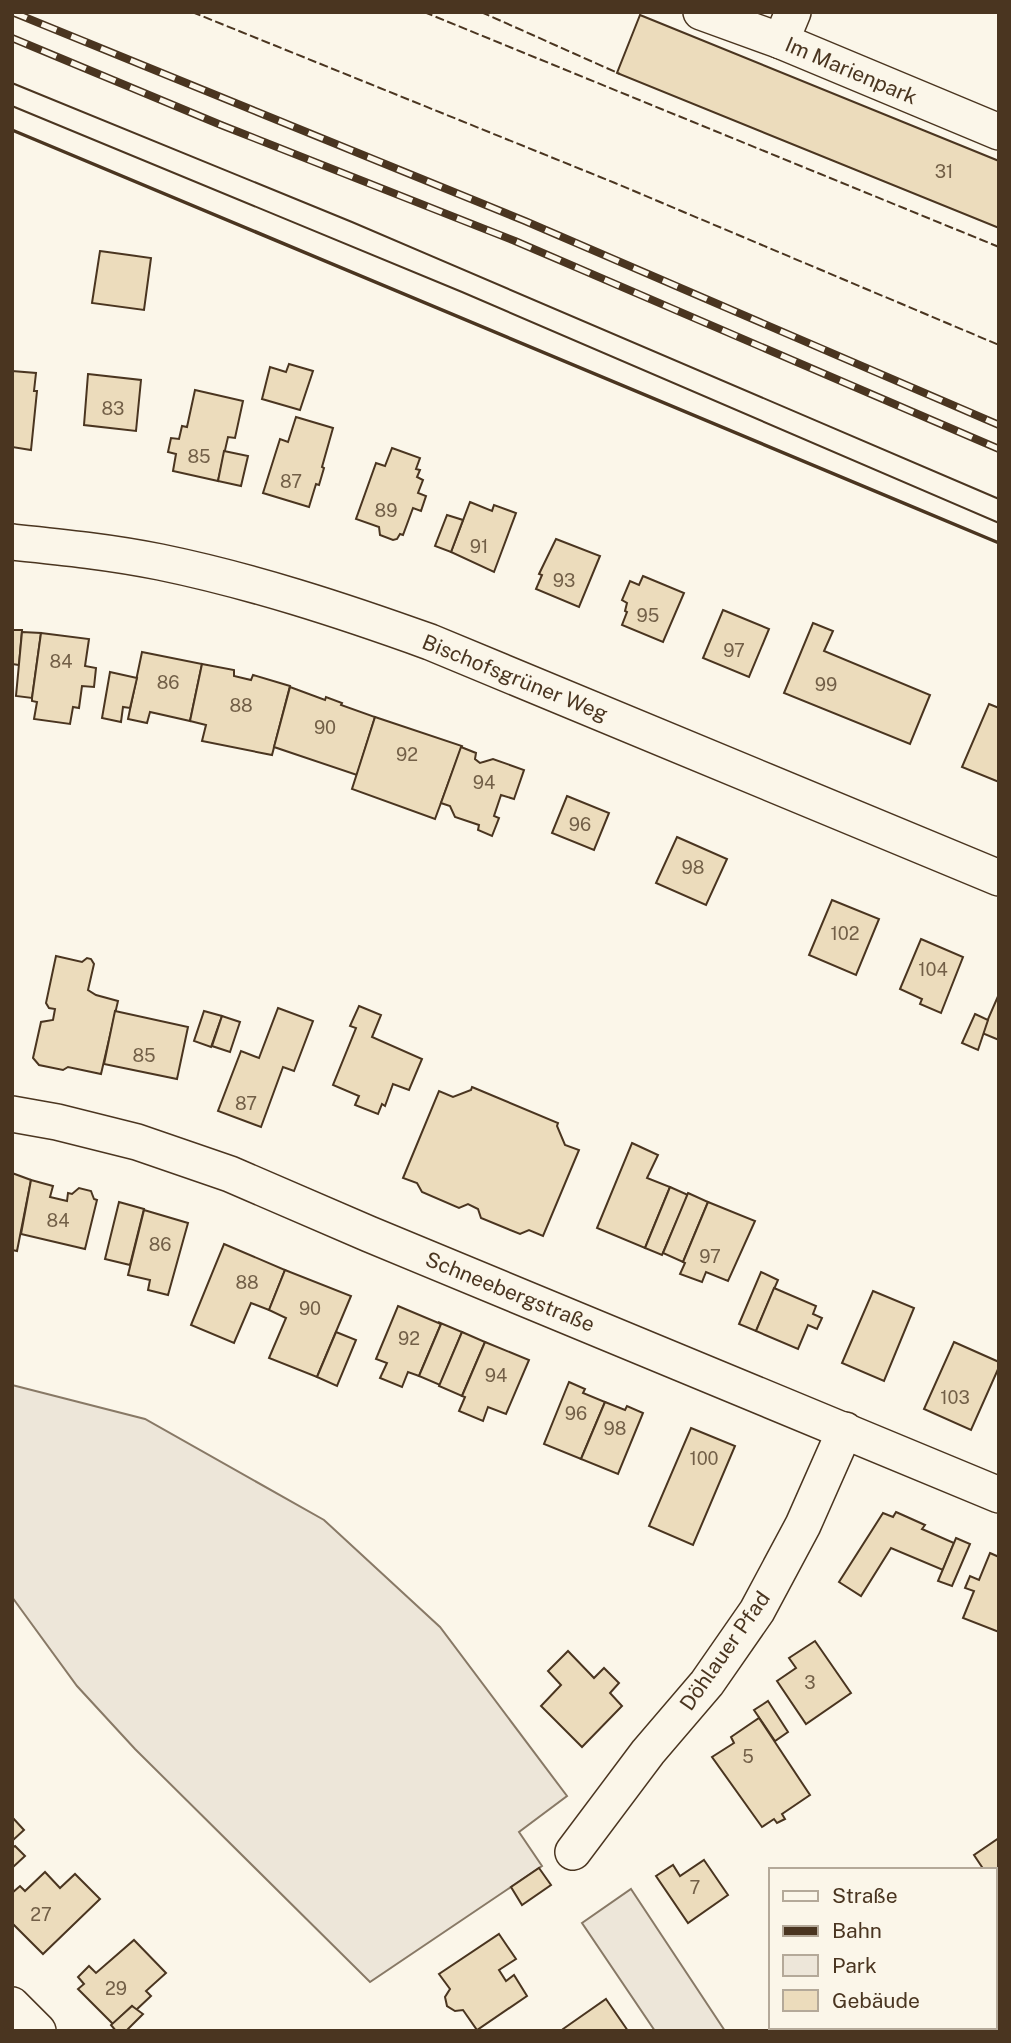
<svg xmlns="http://www.w3.org/2000/svg" width="1011" height="2043" font-family="'Public Sans',sans-serif">
<style>
.green{fill:#ede6d9;stroke:#887966;stroke-width:2}
.building{fill:#ecdcbc;stroke:#4a3520;stroke-width:2}
.lines{fill:none;stroke-linecap:round;stroke-linejoin:round}
.minor-casing{stroke:#4a3520;stroke-width:38}
.minor{stroke:#fbf6e9;stroke-width:35}
.tram{stroke:#4a3520;stroke-width:2}
.rail-casing{stroke:#4a3520;stroke-width:8}
.rail{stroke:#fbf6e9;stroke-width:5;stroke-dasharray:16;stroke-linecap:butt}
.fence{stroke:#4a3520;stroke-width:2;stroke-dasharray:9 3.5;stroke-linecap:butt}
.wall{stroke:#4a3520;stroke-width:3.5}
.labels{text-anchor:middle;stroke-width:5;stroke-linejoin:round;paint-order:stroke}
.number-label{font-size:18px;fill:#725f47}
.street-label{font-size:21px;fill:#4a3520;stroke:#fbf6e9}
</style>
<rect width="100%" height="100%" fill="#fbf6e9"/>
<g class="green">
<polygon points="12,1385 145,1419 324,1520 440,1627 567,1796 519,1832 542,1866 370,1982 135,1749 77,1686 12,1597"/>
<polygon points="631,1889 725,2031 655,2031 582,1923"/>
</g>
<g class="building">
<polygon points="640,15 999,161 999,228 617,73"/>
<polygon points="100,251 151,258 144,310 92,303"/>
<polygon points="289,364 313,371 300,410 262,399 270,367 286,372"/>
<polygon points="12,371 36,373 34,391 37,391 31,450 12,447"/>
<polygon points="88,374 141,380 136,431 84,425"/>
<polygon points="195,390 243,401 235,438 228,437 218,481 173,471 176,454 168,452 171,438 179,439 182,426 187,427"/>
<polygon points="296,417 333,428 322,467 324,468 319,485 316,484 309,507 263,493 280,439 288,442"/>
<polygon points="392,448 420,458 416,469 420,470 417,477 423,480 418,493 426,496 421,511 413,508 403,535 400,534 397,539 393,540 380,535 379,527 356,519 376,463 385,466"/>
<polygon points="224,451 248,456 241,486 218,481"/>
<polygon points="470,502 492,511 494,505 516,513 494,572 451,552"/>
<polygon points="447,515 463,520 451,552 435,546"/>
<polygon points="556,539 600,556 579,607 536,589 542,575 539,574"/>
<polygon points="643,576 684,593 663,642 622,625 627,612 625,611 627,603 622,600 630,581 639,585"/>
<polygon points="723,610 769,629 749,677 703,658"/>
<polygon points="813,623 833,631 824,651 930,695 910,744 784,693"/>
<polygon points="12,630 22,630 19,665 12,664"/>
<polygon points="22,632 41,633 32,698 16,696"/>
<polygon points="41,633 89,639 85,666 96,668 94,687 82,686 79,708 73,707 70,724 34,719 37,702 32,701 32,698"/>
<polygon points="142,652 202,664 190,721 150,712 147,723 128,719"/>
<polygon points="202,664 234,670 234,676 251,680 253,675 290,686 272,755 202,741 206,725 190,721"/>
<polygon points="110,672 137,678 130,708 123,707 121,722 102,718"/>
<polygon points="290,687 325,700 326,697 342,703 341,705 375,717 357,775 274,747"/>
<polygon points="989,704 999,708 999,782 962,767"/>
<polygon points="375,717 462,746 435,819 352,789"/>
<polygon points="461,747 476,753 475,759 480,763 493,759 524,770 514,799 501,795 494,816 499,818 492,836 478,830 479,825 455,817 450,806 441,803"/>
<polygon points="567,796 609,813 594,850 552,833"/>
<polygon points="677,837 727,859 706,905 656,883"/>
<polygon points="832,900 879,919 856,975 809,955"/>
<polygon points="921,939 963,957 941,1013 920,1004 922,999 900,989"/>
<polygon points="56,956 82,962 87,958 91,959 94,964 88,990 96,995 118,1001 101,1074 68,1067 63,1070 39,1065 33,1058 41,1022 53,1020 55,1009 49,1008 46,1003"/>
<polygon points="999,994 999,1040 982,1033"/>
<polygon points="359,1006 381,1015 372,1037 422,1059 409,1090 393,1084 385,1106 382,1104 378,1114 355,1105 359,1096 333,1085 356,1028 350,1026"/>
<polygon points="278,1008 313,1021 294,1071 283,1067 261,1127 218,1111 241,1051 259,1058"/>
<polygon points="115,1011 188,1027 177,1079 104,1064"/>
<polygon points="204,1011 222,1016 211,1047 194,1041"/>
<polygon points="975,1014 988,1020 978,1050 962,1043"/>
<polygon points="222,1016 240,1022 230,1052 212,1046"/>
<polygon points="472,1087 558,1123 557,1126 565,1145 579,1150 543,1236 529,1230 520,1234 481,1218 478,1209 468,1204 459,1208 422,1192 417,1183 403,1178 439,1091 453,1097 471,1090"/>
<polygon points="632,1143 658,1155 647,1178 670,1187 645,1248 597,1228"/>
<polygon points="12,1173 31,1180 17,1251 12,1250"/>
<polygon points="31,1180 53,1186 50,1197 67,1201 68,1193 72,1194 79,1188 91,1191 94,1199 97,1200 85,1249 21,1234"/>
<polygon points="670,1187 688,1195 662,1255 645,1248"/>
<polygon points="688,1193 708,1202 683,1262 663,1253"/>
<polygon points="119,1202 144,1209 130,1265 105,1259"/>
<polygon points="708,1202 755,1221 728,1281 706,1272 702,1282 680,1274 685,1263 683,1262"/>
<polygon points="144,1210 188,1223 168,1295 148,1290 150,1280 128,1275"/>
<polygon points="224,1244 285,1270 269,1310 251,1303 234,1343 191,1325"/>
<polygon points="285,1270 351,1296 317,1377 269,1358 286,1318 269,1310"/>
<polygon points="761,1272 778,1280 756,1331 739,1324"/>
<polygon points="774,1288 816,1306 813,1314 822,1318 817,1329 808,1325 798,1349 756,1331"/>
<polygon points="873,1291 914,1308 884,1381 842,1363"/>
<polygon points="398,1306 441,1324 419,1376 408,1372 402,1387 380,1378 387,1363 376,1359"/>
<polygon points="438,1322 462,1332 440,1385 419,1376 441,1324"/>
<polygon points="336,1332 356,1340 337,1386 317,1377"/>
<polygon points="462,1332 485,1342 462,1396 439,1386"/>
<polygon points="485,1342 529,1360 506,1414 488,1407 483,1421 459,1411 465,1397 462,1396"/>
<polygon points="954,1342 999,1362 999,1367 971,1430 924,1409"/>
<polygon points="569,1382 585,1389 583,1393 605,1402 581,1459 544,1444"/>
<polygon points="605,1402 625,1410 627,1406 643,1413 618,1474 581,1459"/>
<polygon points="691,1428 735,1446 693,1545 649,1526"/>
<polygon points="896,1512 925,1525 922,1529 954,1543 943,1570 891,1548 861,1596 839,1582 883,1513 893,1517"/>
<polygon points="956,1538 970,1544 952,1586 938,1581"/>
<polygon points="990,1553 999,1557 999,1632 963,1618 974,1591 965,1588 970,1576 979,1580"/>
<polygon points="815,1641 851,1693 806,1724 777,1681 796,1668 789,1658"/>
<polygon points="568,1651 594,1678 604,1668 619,1683 610,1693 622,1706 582,1747 541,1706 561,1685 548,1671"/>
<polygon points="768,1701 788,1732 775,1741 754,1710"/>
<polygon points="759,1718 810,1795 782,1814 785,1819 777,1823 774,1819 762,1827 712,1757 734,1743 731,1737"/>
<polygon points="12,1817 24,1830 12,1841"/>
<polygon points="999,1838 999,1942 995,1944 995,1870 984,1870 974,1855"/>
<polygon points="15,1846 25,1856 12,1868 12,1848"/>
<polygon points="704,1860 728,1895 688,1923 656,1876 673,1865 680,1876"/>
<polygon points="539,1868 551,1885 522,1905 511,1887"/>
<polygon points="45,1872 60,1888 75,1874 100,1899 43,1954 12,1923 12,1893 20,1886 25,1891"/>
<polygon points="499,1934 516,1959 499,1970 506,1981 514,1975 527,1996 477,2030 463,2010 455,2011 447,2006 445,1997 450,1989 439,1974"/>
<polygon points="134,1940 166,1973 146,1991 151,1996 136,2010 132,2006 113,2024 78,1989 84,1984 78,1977 89,1966 96,1973"/>
<polygon points="606,1999 628,2031 564,2031 563,2029"/>
<polygon points="132,2006 143,2014 126,2031 116,2031 111,2025"/>
<polygon points="784,2027 837,2027 839,2031 779,2031"/>
<polygon points="837,2027 876,2027 879,2031 839,2031"/>
</g>
<g class="lines">
<defs>
<g id="minor">
<polyline points="701,12 781,41 999,132"/>
<polyline points="781,41 793,12"/>
<path d="M12 542C61 547 111 552 160 562 252 581 341 610 430 642L999 878"/>
<polyline points="12,1114 57,1122 137,1142 230,1174 369,1234 999,1495"/>
<polyline points="573,1852 648,1752 707,1683 757,1611 803,1525 845,1430"/>
<polyline points="12,2005 38,2031"/>
</g>
</defs>
<use href="#minor" class="minor-casing"/>
<use href="#minor" class="minor"/>
<g class="tram">
<polyline points="12,83 352,222 999,499"/>
<polyline points="12,106 462,292 999,523"/>
</g>
<defs>
<g id="rail">
<polyline points="12,12 525,221 999,425"/>
<polyline points="12,38 221,125 515,241 999,449"/>
</g>
</defs>
<use href="#rail" class="rail-casing"/>
<use href="#rail" class="rail"/>
<g class="fence">
<polyline points="192,12 615,183 999,345"/>
<polyline points="424,12 999,247"/>
<polyline points="481,12 620,74"/>
</g>
<polyline class="wall" points="12,130 999,543"/>
</g>
<g class="labels">
<g class="number-label">
<text x="944" y="178">31</text>
<text x="113" y="415">83</text>
<text x="199" y="463">85</text>
<text x="291" y="488">87</text>
<text x="386" y="517">89</text>
<text x="479" y="553">91</text>
<text x="564" y="587">93</text>
<text x="648" y="622">95</text>
<text x="734" y="657">97</text>
<text x="61" y="668">84</text>
<text x="168" y="689">86</text>
<text x="826" y="691">99</text>
<text x="241" y="712">88</text>
<text x="325" y="734">90</text>
<text x="407" y="761">92</text>
<text x="484" y="789">94</text>
<text x="580" y="831">96</text>
<text x="693" y="874">98</text>
<text x="845" y="940">102</text>
<text x="933" y="976">104</text>
<text x="144" y="1062">85</text>
<text x="246" y="1110">87</text>
<text x="58" y="1227">84</text>
<text x="160" y="1251">86</text>
<text x="710" y="1263">97</text>
<text x="247" y="1289">88</text>
<text x="310" y="1315">90</text>
<text x="409" y="1345">92</text>
<text x="496" y="1382">94</text>
<text x="955" y="1404">103</text>
<text x="576" y="1420">96</text>
<text x="615" y="1435">98</text>
<text x="704" y="1465">100</text>
<text x="810" y="1689">3</text>
<text x="748" y="1763">5</text>
<text x="695" y="1894">7</text>
<text x="41" y="1921">27</text>
<text x="116" y="1995">29</text>
</g>
<g class="street-label">
<text transform="translate(851 71) rotate(23)" y="7">Im Marienpark</text>
<text transform="translate(515 678) rotate(22)" y="7">Bischofsgrüner Weg</text>
<text transform="translate(510 1292) rotate(22)" y="7">Schneebergstraße</text>
<text transform="translate(725 1651) rotate(-55)" y="7">Döhlauer Pfad</text>
</g>
</g>
<rect width="1011" height="2043" fill="none" stroke="#4a3520" stroke-width="28"/>
<rect x="769" y="1868" width="228" height="161" fill="#fbf6e9" stroke="#b4a999" stroke-width="2"/>
<rect x="783" y="1891" width="35" height="10" fill="#fbf6e9" stroke="#b4a999" stroke-width="2"/>
<text x="832" y="1903" font-size="21" fill="#4a3520">Straße</text>
<rect x="783" y="1926" width="35" height="10" fill="#4a3520" stroke="#b4a999" stroke-width="2"/>
<text x="832" y="1938" font-size="21" fill="#4a3520">Bahn</text>
<rect x="783" y="1955" width="35" height="21" fill="#ede6d9" stroke="#b4a999" stroke-width="2"/>
<text x="832" y="1973" font-size="21" fill="#4a3520">Park</text>
<rect x="783" y="1990" width="35" height="21" fill="#ecdcbc" stroke="#b4a999" stroke-width="2"/>
<text x="832" y="2008" font-size="21" fill="#4a3520">Gebäude</text>
</svg>
